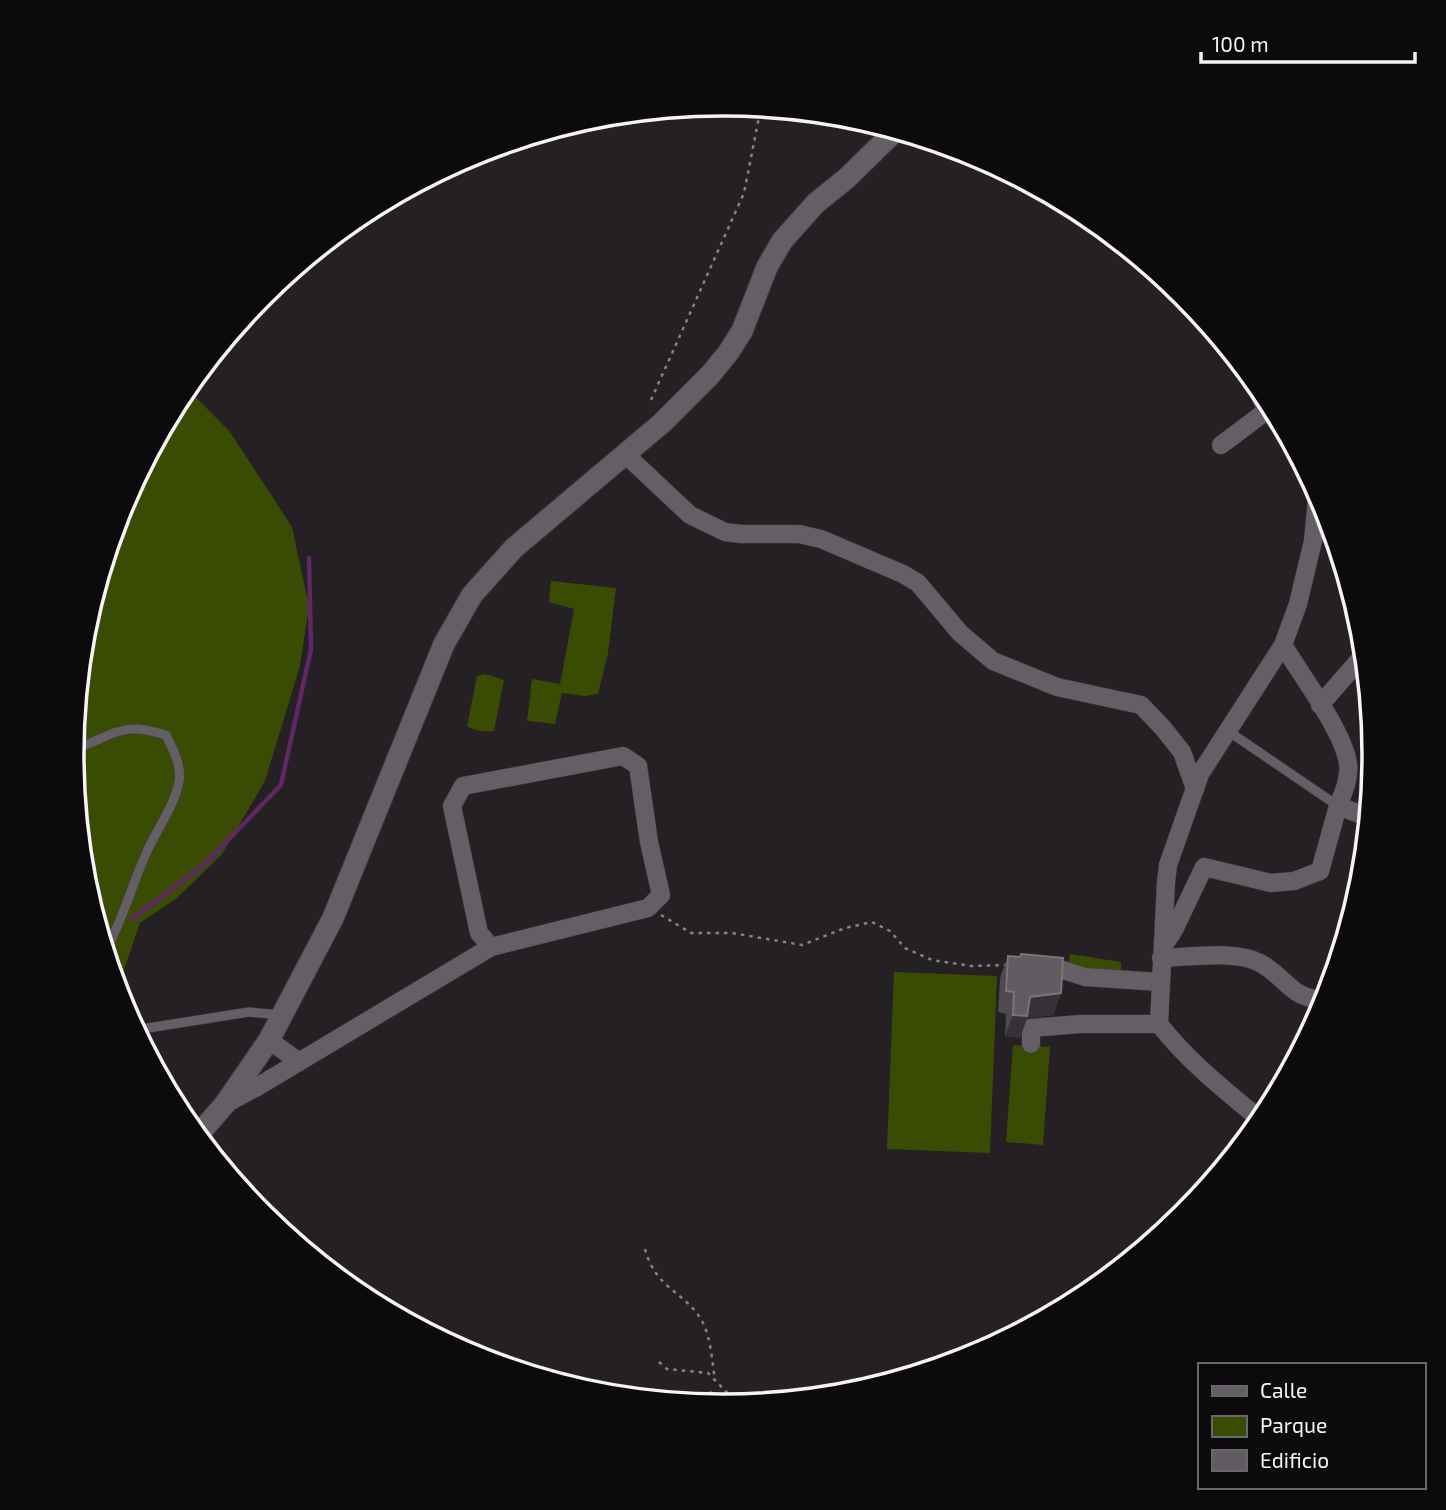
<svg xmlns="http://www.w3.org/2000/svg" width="1446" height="1510" font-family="'Exo 2',sans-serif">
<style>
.green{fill:#3a4c04}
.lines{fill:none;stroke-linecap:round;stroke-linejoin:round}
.stream{stroke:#5f2864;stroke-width:4.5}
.service-casing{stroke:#403c40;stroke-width:10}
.minor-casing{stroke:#403c40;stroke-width:19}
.tertiary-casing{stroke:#403c40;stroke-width:23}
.path{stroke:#858285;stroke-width:2.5;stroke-dasharray:3.5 5;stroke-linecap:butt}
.service{stroke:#645f64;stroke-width:9}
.minor{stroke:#645f64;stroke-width:18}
.tertiary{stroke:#645f64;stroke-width:21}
.wall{fill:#4f4a4f}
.shaded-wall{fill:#363136}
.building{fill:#615c61;stroke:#787478;stroke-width:2}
.rim{fill:none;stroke:#f6f3f6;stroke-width:3.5}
</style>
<rect width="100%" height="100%" fill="#242024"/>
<g class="green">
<polygon points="186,387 230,432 292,527 309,606 300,666 265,781 222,854 177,898 140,923 117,990 84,882 72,755 84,628 121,505"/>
<polygon points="551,581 616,588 608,653 598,694 585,696 562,693 555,724 527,721 532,679 560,684 574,609 549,602"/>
<path d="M485 674 504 680 494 731C484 732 475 731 467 726L477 676Z"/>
<polygon points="1070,954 1121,962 1121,979 1068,972"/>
<polygon points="894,972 997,976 990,1153 887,1149"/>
<polygon points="1013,1045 1050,1047 1043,1145 1006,1142"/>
</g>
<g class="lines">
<g class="stream">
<polyline points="132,919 205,864 281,785 311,649 309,558"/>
<polyline points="102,939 103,939"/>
</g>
<defs>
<g id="service">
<polyline points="1228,731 1338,806"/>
<path d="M72 749C93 745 111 730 132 729 144 728 155 732 166 735 173 750 182 765 179 782 174 807 155 832 145 856 131 888 122 921 105 952"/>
<polyline points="135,1030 249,1012 281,1015"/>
</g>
<g id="minor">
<polyline points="1253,380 1263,402 1288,437"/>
<polyline points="1221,445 1269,409"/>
<polyline points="625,454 690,515 725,532 741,534 799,534 821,539 903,574 918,583 960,633 993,661 1057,687 1141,705 1163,728 1182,752 1195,789"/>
<path d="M1283 645C1301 675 1344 732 1348 764 1350 778 1343 794 1338 806L1368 817"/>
<polyline points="1320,705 1361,658 1365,660"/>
<polyline points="1164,945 1174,930 1204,867 1271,883 1294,881 1320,871 1338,806"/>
<path d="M1161 958C1189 957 1236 950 1260 963 1288 978 1289 999 1326 1000"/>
<polyline points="1042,967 1060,969 1085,977 1159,982"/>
<polyline points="269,1040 299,1062"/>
<polyline points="1031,1044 1031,1028 1080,1024 1159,1024"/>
<polyline points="225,1104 257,1087 491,947 648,908 661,895 649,842 638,766 623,756 463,786 452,806 479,933 491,947"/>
<path d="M1255 1128 1256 1116C1222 1088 1186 1059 1159 1024L1166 882 1168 865 1200 774 1283 645 1298 604 1313 541 1317 499 1314 487"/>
</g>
<polyline id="tertiary" points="197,1136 225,1104 269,1040 333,918 444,644 472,595 514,548 662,423 710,375 728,353 742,331 767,267 782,241 816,203 847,178 896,130"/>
</defs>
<use href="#service" class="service-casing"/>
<use href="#minor" class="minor-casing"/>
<use href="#tertiary" class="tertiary-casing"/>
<g class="path">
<polyline points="651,400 744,193 761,107"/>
<polyline points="661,915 691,933 732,933 802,945 845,928 872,922 890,931 905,948 932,960 971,966 1006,965"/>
<path d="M645 1249C656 1290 685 1291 702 1321 711 1337 712 1362 715 1380"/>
<polyline points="659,1362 667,1369 708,1373 739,1405"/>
</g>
<use href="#service" class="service"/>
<use href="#minor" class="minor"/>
<use href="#tertiary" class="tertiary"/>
</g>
<polygon class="wall" points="1021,954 1061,993 1053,1015 1027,1018 1020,1038 1005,1036 1006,1014 998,1012 1000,978 1008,956 1020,957"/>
<polygon class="shaded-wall" points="1061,993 1053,1015 1027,1018 1020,1038 1005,1036 1013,1015 1030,997"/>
<g class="building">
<polygon points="1021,954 1063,958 1061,993 1030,997 1027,1016 1013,1015 1014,992 1006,991 1008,956 1020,957"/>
<polygon points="711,1392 715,1405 683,1402 682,1401"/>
</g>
<path d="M0 0H1446V1510H0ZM84 755a639 639 0 1 1 1278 0a639 639 0 1 1-1278 0Z" fill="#0c0a0c" fill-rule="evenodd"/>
<path class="rim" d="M84 755a639 639 0 1 1 1278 0a639 639 0 1 1-1278 0Z"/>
<rect x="1198" y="1363" width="228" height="126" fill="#0c0a0c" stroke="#6a676a" stroke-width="2"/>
<rect x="1212" y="1386" width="35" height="10" fill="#645f64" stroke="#6a676a" stroke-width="2"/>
<text x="1260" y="1398" font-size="21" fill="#f6f3f6">Calle</text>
<rect x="1212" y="1416" width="35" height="21" fill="#3a4c04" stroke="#6a676a" stroke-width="2"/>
<text x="1260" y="1433" font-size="21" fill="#f6f3f6">Parque</text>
<rect x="1212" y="1450" width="35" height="21" fill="#615c61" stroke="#6a676a" stroke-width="2"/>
<text x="1260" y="1468" font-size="21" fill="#f6f3f6">Edificio</text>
<path d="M1201 52v10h214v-10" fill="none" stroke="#f6f3f6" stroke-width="3.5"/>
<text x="1212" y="52" font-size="21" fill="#f6f3f6" stroke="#0c0a0c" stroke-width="5" paint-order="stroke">100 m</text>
</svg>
